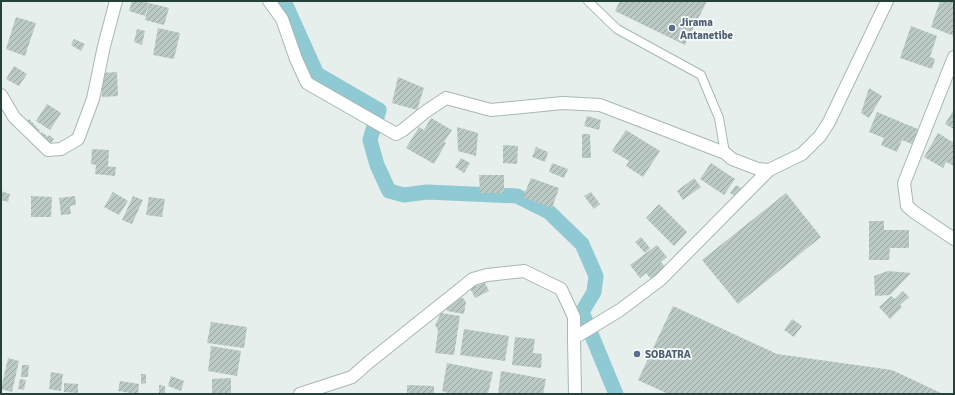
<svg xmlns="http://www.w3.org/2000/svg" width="955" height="395" font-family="Signika,sans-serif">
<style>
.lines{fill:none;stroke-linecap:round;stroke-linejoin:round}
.canal{stroke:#8ec9d4;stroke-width:15}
.building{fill:url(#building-hatch)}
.service-casing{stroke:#a8b8b2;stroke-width:10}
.minor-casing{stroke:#a8b8b2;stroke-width:14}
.service{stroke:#fff;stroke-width:8}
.minor{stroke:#fff;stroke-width:12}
.service-dot{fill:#5c6f8a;stroke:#f7fbf9;stroke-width:1.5}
.labels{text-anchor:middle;stroke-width:3.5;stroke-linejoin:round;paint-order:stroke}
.service-label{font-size:11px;font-weight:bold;fill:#4e5e75;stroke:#f7fbf9;text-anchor:start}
</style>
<defs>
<pattern id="building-hatch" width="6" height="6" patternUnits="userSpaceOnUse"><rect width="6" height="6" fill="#bbcac4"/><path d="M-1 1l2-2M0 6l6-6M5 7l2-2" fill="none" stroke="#98a6a0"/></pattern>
</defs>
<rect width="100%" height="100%" fill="#e6efeb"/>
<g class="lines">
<polyline class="canal" points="284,1 317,74 379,110 370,140 377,165 389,191 404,195 427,192 517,196 549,212 582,244 596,276 594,292 582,312 616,394"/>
</g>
<g class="building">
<polygon points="132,1 141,1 149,3 145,16 129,11"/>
<polygon points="620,1 707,1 685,45 615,11"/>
<polygon points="940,1 954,1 954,36 931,27"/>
<polygon points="149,3 169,8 164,25 145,20"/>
<polygon points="16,17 36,23 25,56 6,49"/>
<polygon points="911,26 937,36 930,57 935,59 932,69 900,58"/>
<polygon points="158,28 180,33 174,59 153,55"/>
<polygon points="137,29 145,31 142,45 134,42"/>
<polygon points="74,39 85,44 81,51 71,45"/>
<polygon points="14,66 27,74 19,86 6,79"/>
<polygon points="117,72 118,96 102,97 101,73"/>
<polygon points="398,77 424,88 417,110 392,103"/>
<polygon points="869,88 882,96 869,118 861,113"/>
<polygon points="47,104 61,113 50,130 36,121"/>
<polygon points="954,109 954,129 945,124"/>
<polygon points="877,112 920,130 914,145 902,140 897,152 881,145 884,138 869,132"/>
<polygon points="587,116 601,120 599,130 584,126"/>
<polygon points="431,118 452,130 444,142 446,143 434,164 406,148 419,127 424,130"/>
<polygon points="29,119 40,131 35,135 25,123"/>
<polygon points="457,127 478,133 476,156 458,151"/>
<polygon points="626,130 660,151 643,177 626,166 629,161 612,151"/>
<polygon points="42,132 48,137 49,135 54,139 48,147 37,138"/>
<polygon points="938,133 954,143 954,166 946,162 943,168 924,157"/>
<polygon points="582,134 590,134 591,158 582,158"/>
<polygon points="503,145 518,146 517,164 503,163"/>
<polygon points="536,147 548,152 545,162 532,157"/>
<polygon points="92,149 109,150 108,166 103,166 116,167 115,176 95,174 96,165 91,164"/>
<polygon points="461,158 470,163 464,173 455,167"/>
<polygon points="552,163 568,169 564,178 549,172"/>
<polygon points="711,163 735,179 724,195 700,179"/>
<polygon points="479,175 504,175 504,193 480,193"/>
<polygon points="531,178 559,188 552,208 523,197"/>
<polygon points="694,178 701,187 683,200 677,191"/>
<polygon points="736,185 744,190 738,198 730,193"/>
<polygon points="1,191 10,194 8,202 1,200"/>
<polygon points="113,192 128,201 119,215 104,207"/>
<polygon points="591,192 600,204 594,209 584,196"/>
<polygon points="786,193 821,237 738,304 702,260"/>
<polygon points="31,196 52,197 51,217 31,217"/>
<polygon points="75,196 76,205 70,206 71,214 61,215 59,198"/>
<polygon points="133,196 143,200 132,224 122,220"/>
<polygon points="149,197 165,199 162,217 146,215"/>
<polygon points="659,204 687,232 674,246 646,218"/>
<polygon points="869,221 884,221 884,230 909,230 909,248 890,248 889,260 869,260"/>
<polygon points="641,237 650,248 645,253 635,242"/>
<polygon points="657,245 667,257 661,262 665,267 662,269 663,272 652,280 646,273 640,278 630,265"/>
<polygon points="888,271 911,273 890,295 875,296 874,276"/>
<polygon points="485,283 489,291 475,298 470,288"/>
<polygon points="903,291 909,297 900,305 902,307 890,319 879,307 891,296 895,299"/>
<polygon points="454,297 463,298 466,302 464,314 447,311 447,306"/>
<polygon points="673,306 777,354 892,370 943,394 668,394 638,380"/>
<polygon points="441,313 460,316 454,355 435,353 438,330 435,325"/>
<polygon points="792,319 802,326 794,337 784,330"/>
<polygon points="211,322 247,327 244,348 207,343"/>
<polygon points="464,329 509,336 505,361 460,355"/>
<polygon points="515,337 535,339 533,353 542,354 541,368 512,365"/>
<polygon points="211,346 241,351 237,376 208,371"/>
<polygon points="8,358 19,361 12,392 1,389"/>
<polygon points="447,363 493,372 488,394 452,394 442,391"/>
<polygon points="22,365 29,365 28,377 21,377"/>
<polygon points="501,371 546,379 543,394 498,394"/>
<polygon points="51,372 63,374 61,391 49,389"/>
<polygon points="141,374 146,374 146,383 141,384"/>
<polygon points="171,376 184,381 181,391 168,386"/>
<polygon points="231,378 231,394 212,394 212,379"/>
<polygon points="20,379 26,380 24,390 18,389"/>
<polygon points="120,381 139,384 138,394 118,391"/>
<polygon points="64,383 78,384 78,393 64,392"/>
<polygon points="159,385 165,386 165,394 159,394"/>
<polygon points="407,385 434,386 434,394 407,394"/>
</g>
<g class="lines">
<defs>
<polyline id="service" points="588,1 617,29 701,75 719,118 725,153"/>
<g id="minor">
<polyline points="269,1 282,19 296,59 307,83 396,134 403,130 425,112 446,98 491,110 563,103 600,105 725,153 732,159 758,169 769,170 802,154 820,136 829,122 887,1"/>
<polyline points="954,57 904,183 907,206 914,212 954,239"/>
<polyline points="1,95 14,117 48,150 61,149 78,139 93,99 104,46 116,1"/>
<polyline points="300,394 352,377 369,362 473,279 487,275 524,271 561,289 574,317 574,338"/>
<polyline points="575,394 574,338 620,310 660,280 769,170"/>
</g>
</defs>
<use href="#service" class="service-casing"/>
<use href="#minor" class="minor-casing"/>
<use href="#service" class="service"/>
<use href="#minor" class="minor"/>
</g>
<g class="service-dot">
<circle cx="672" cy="28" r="4"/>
<circle cx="637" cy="354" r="4"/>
</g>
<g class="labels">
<g class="service-label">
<text x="680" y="26">Jirama<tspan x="680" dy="13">Antanetibe</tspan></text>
<text x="645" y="358">SOBATRA</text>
</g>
</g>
<rect width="955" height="395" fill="none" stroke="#24423a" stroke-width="4"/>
</svg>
